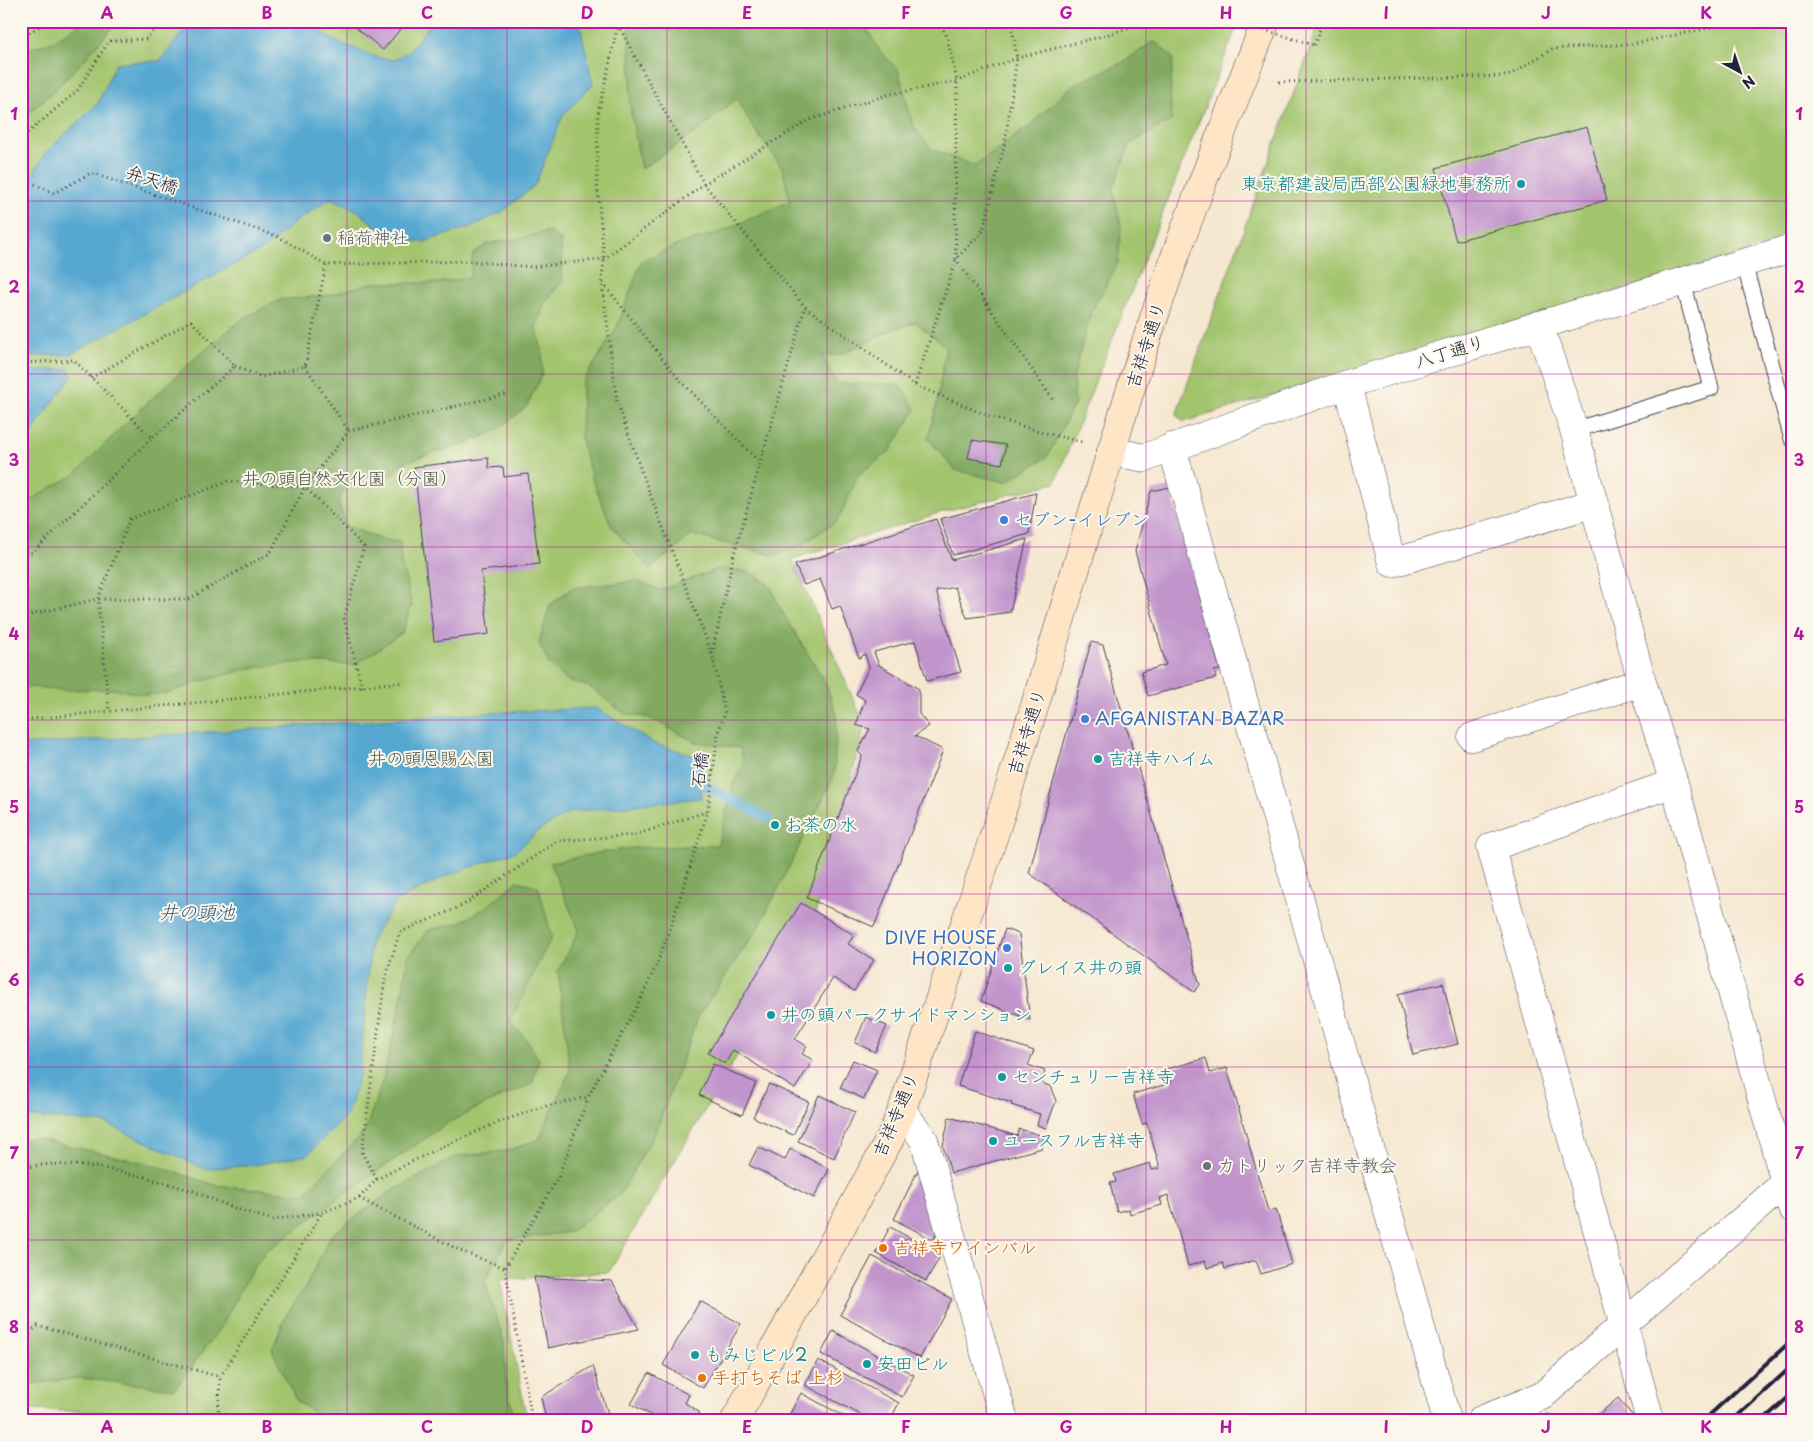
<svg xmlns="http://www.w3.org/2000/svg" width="1813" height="1441" font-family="'Playpen Sans','Klee One',sans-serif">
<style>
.green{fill:#a2c46d;stroke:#627354}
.forest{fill:#81aa60;stroke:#52664e}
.water{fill:#56a8d1;stroke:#3c6586}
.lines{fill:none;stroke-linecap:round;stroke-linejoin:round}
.stream{stroke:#56a8d1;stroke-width:10}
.building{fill:#c194cc}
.lane-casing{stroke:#424051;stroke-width:17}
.street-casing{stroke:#424051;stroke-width:29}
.secondary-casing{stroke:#424051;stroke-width:29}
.path{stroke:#424051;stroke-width:3;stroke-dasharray:1 4;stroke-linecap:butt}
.lane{stroke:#fff;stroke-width:15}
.street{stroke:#fff;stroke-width:28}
.secondary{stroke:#fde5c5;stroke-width:28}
.rail{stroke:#22223b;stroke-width:4}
.path-bridge{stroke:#424051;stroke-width:3;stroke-dasharray:1 4;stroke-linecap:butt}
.grid{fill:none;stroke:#b5179e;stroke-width:1;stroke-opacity:0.55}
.culture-dot{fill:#0f9aa8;stroke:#fbf7ec;stroke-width:2}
.worship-dot{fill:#6b7280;stroke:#fbf7ec;stroke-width:2}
.shop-dot{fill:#3f7fe0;stroke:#fbf7ec;stroke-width:2}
.food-dot{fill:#e8710a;stroke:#fbf7ec;stroke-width:2}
.labels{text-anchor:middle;stroke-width:4;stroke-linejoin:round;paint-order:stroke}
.street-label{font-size:18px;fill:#22223b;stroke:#fbf7ec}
.culture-label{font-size:18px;fill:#0d838f;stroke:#fbf7ec;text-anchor:start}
.worship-label{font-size:18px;fill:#5b616d;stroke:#fbf7ec;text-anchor:start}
.park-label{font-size:18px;fill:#4f5b4c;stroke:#fbf7ec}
.shop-label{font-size:18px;fill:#366cbe;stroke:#fbf7ec;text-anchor:start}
.food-label{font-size:18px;fill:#c56008;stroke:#fbf7ec;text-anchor:start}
.water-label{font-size:19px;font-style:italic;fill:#375877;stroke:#fbf7ec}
.neatline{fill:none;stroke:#b5179e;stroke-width:2}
.grid-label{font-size:16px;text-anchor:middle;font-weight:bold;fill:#b5179e}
</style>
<rect width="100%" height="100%" fill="#fbf7ec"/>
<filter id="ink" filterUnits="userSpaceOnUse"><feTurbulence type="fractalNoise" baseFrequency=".02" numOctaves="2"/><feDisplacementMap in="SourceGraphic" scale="10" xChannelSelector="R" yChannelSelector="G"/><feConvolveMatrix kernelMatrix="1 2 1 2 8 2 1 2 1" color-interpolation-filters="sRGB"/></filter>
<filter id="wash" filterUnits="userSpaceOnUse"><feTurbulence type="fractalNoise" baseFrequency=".0096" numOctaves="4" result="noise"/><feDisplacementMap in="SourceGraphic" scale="20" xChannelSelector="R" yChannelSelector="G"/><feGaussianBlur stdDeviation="1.12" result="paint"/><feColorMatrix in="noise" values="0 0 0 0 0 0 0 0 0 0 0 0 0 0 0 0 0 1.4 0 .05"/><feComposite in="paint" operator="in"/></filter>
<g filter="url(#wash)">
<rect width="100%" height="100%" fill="#f6e7d0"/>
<g class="green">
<polygon points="21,21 1239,21 1055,483 942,512 792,559 865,726 811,931 609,1272 500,1280 527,1420 215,1420 177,1413 21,1410"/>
<polygon points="1320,21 1792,21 1792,238 1184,422 1176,415"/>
</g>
<g class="forest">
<path d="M82 21H136L112 28 82 62 52 93 27 114 21 122V51C47 44 62 39 82 21Z"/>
<polygon points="629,21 862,21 881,53 898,69 913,125 931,149 975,166 1028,127 1073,85 1124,62 1154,41 1173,58 1170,95 1172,120 1130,144 1113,188 1121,227 1118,263 1091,312 1073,379 1075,403 1047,457 1006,482 955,470 928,438 936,408 946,347 916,322 892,330 839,355 822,355 837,384 899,384 916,410 889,452 859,474 838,520 803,544 776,556 692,535 650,569 612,527 592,479 581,440 582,383 617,327 641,262 680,244 718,233 790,201 782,167 754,129 737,98 698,131 641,169 630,107 631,80"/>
<polygon points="548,231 561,240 563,281 545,302 536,328 542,349 542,375 526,407 497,430 461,446 434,452 401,464 391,476 357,477 346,487 338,502 346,526 383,540 400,542 401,562 412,605 402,633 355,665 302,662 251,668 199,682 168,693 146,695 116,689 65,690 33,687 21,689 21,507 40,494 74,475 125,424 191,362 241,320 280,300 330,295 371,283 436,283 470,278 473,254 487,244 522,238"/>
<polygon points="718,569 741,570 756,575 770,586 781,610 825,682 837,715 834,776 761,923 698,1017 656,1131 620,1194 570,1232 507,1240 485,1281 504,1342 506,1384 515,1420 323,1420 296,1400 272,1350 286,1315 306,1286 331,1235 387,1194 457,1156 507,1151 539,1139 570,1071 558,971 579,930 550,863 603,852 634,848 718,845 734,781 744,765 740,748 695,742 650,718 625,714 590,687 567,680 549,664 539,643 550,605 572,588 637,581 661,590"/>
<path d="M517 881 538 886 552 937C537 964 525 993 510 1021L526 1039 539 1060 532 1084 494 1100 449 1122 344 1194 264 1253 249 1275 220 1328 175 1389 79 1378 21 1385V1139L34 1138 150 1164 215 1185 304 1194 365 1131 383 1079 401 1002 408 956 429 930 459 923 488 906Z"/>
</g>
<g class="water">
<polygon points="191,21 307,21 333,40 376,57 394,60 409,51 433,21 579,21 593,84 563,115 535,185 502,212 473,226 424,242 391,239 358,211 331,198 295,222 265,248 69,355 21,356 21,198 44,154 98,103 116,63 160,61"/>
<polygon points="68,369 72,376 41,419 21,450 21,372"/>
<polygon points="596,708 655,744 703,758 701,798 570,812 538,831 516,851 449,875 397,901 371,940 360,1072 347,1115 307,1155 255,1165 205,1169 105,1123 21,1116 21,745 484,713"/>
</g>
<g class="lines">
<polyline class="stream" points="702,784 768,818"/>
</g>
<g id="blocks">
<g class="building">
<polygon points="348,21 407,21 383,50"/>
<polygon points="1587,127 1607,200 1456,241 1436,168"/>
<polygon points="972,440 1006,445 1002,464 968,458"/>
<polygon points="488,458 489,468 503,467 504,477 528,474 539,564 481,571 489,634 434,641 414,467"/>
<polygon points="1170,487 1220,670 1214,671 1216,678 1148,696 1141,672 1166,665 1135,551 1151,491"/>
<polygon points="1036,493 1029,534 953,555 940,519"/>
<polygon points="936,519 952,560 1027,539 1010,612 967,618 955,587 936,591 961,672 927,681 915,641 874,652 879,665 919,689 919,714 929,726 915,736 943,750 874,927 807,898 862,756 858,751 870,729 856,725 865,700 856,694 869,667 865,654 859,658 840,606 832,609 820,579 804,585 795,565"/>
<polygon points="1091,642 1103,645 1200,985 1194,992 1029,873"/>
<polygon points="801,903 854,935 848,944 874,960 854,991 833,978 795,1039 807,1046 802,1054 813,1060 795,1089 733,1050 725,1064 708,1053"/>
<polygon points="1005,929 1019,934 1030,1020 981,1001"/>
<polygon points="1443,983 1458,1044 1413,1055 1398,994"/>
<polygon points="866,1017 887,1026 875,1052 855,1043"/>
<polygon points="975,1031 1034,1051 1028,1065 1045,1071 1041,1083 1050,1086 1056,1101 1046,1128 1037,1125 1040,1114 1011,1105 1012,1103 958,1086"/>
<polygon points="1206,1058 1210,1073 1227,1068 1268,1211 1276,1209 1292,1264 1261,1274 1256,1260 1225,1269 1223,1263 1207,1268 1205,1261 1188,1266 1168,1195 1160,1198 1162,1205 1130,1214 1129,1209 1117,1212 1110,1183 1116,1182 1114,1174 1150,1163 1152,1170 1160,1168 1147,1123 1142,1124 1133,1094 1171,1083 1167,1069"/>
<polygon points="853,1060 877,1070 864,1099 840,1088"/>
<polygon points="713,1064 756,1083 742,1115 699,1095"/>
<polygon points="769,1084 809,1102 793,1135 753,1117"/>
<polygon points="819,1095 855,1112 834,1158 798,1141"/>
<polygon points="949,1117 1017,1136 1019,1129 1044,1136 1042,1148 951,1173 943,1146"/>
<polygon points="758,1147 785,1160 790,1149 829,1169 814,1198 749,1165"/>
<polygon points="919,1168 941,1226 933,1240 894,1219"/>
<polygon points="890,1227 941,1255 926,1281 876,1253"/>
<polygon points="872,1256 952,1299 920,1358 840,1315"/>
<polygon points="534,1277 612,1281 639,1329 548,1348"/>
<polygon points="700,1301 741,1324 703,1388 663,1365"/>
<polygon points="833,1331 914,1375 902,1397 821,1354"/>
<polygon points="818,1360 899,1403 890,1420 870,1420 805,1385"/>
<polygon points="593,1366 610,1420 546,1420 541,1397"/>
<polygon points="649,1373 689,1395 685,1403 699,1412 695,1420 649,1420 652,1416 631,1404"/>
<polygon points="801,1393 851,1420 794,1420 788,1417"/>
<polygon points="1618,1398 1636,1420 1592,1420"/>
<polygon points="1548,1414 1550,1420 1532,1420"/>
</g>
</g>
</g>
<g filter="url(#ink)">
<use href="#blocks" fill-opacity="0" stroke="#424051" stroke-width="1"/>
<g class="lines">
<defs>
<g id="lane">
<polyline points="1744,263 1792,439"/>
<polyline points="1574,430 1711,388 1683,282"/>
</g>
<g id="street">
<polyline points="1539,325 1574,430 1642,682 1674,783 1792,1208"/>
<polyline points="1347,384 1392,563 1595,503"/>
<polyline points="1172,447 1447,1420"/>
<polyline points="1111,451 1144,458 1347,384 1792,248"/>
<polyline points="1472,737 1642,682"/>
<polyline points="902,1110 924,1140 1004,1420"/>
<polyline points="1481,1420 1542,1396 1785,1183"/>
<polyline points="1650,1420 1491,847 1674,783"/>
</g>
<path id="secondary" d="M735 1420 891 1137 902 1110C939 999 978 888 1013 776 1064 615 1108 451 1163 291 1194 200 1230 110 1266 21"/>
</defs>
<use href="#lane" class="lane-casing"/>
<use href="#street" class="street-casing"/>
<use href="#secondary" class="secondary-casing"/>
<g class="path">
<polyline points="939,21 947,37 957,81 955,210 956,259 1053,400"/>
<polyline points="618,25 704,184 805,307 915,385 956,259 983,231 1005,142 1017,58 1011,21"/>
<polyline points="21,38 47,21"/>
<polyline points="1314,45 1323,21"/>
<polyline points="1279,82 1508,76 1552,49 1632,44 1714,27 1728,21"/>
<polyline points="21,140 24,136 77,91 109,41 146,39 161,21"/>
<polyline points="21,178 54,193 91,173 279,237 326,265 468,261 532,267 604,259 704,184 809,120 887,95 957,81 1017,58 1106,35 1150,21"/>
<polyline points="603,283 678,378 760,463"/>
<polyline points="21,363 74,360 152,438 32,553 21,551"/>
<polyline points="235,366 262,377 305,366 326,265"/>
<polyline points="305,366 349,431"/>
<polyline points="91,378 191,321 235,366 152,438"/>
<polyline points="915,385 989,416 1042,432 1082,442"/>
<polyline points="21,617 98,599 189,599 270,553 305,487 229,481 130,519 98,599 109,711"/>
<polyline points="712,654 733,558 805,307"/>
<polyline points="362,687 344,618 364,547 305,487 349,431 508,394"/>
<polyline points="21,720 404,682"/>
<polyline points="21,1167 53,1164 98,1167 145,1177 193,1191 231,1207 272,1220 321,1213 359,1198 377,1179 437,1149 497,1123 542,1107 588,1097 637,1006 657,964 671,926 708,811 718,733 725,713 712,654 643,476 617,401 602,282 604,259 597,182 598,114 618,25 615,21"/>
<polyline points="377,1179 362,1153 385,979 400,932 462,906 557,841 635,835 708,811"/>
<polyline points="359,1198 461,1251 505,1268"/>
<polyline points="21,1338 38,1326 220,1377 321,1214"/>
<polyline points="218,1420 220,1377"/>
<polyline points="532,1420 505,1268 558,1178 588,1098"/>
</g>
<use href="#lane" class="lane"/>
<use href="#street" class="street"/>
<use href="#secondary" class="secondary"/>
<g class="rail">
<polyline points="1704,1420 1792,1340"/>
<polyline points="1733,1420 1792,1366"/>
<polyline points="1763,1420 1792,1394"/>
<polyline points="1791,1420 1792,1419"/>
</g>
<polyline class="path-bridge" points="1235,21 1314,45"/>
</g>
</g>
<path class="grid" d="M187 21V1420M347 21V1420M507 21V1420M667 21V1420M827 21V1420M986 21V1420M1146 21V1420M1306 21V1420M1466 21V1420M1626 21V1420M21 201H1792M21 374H1792M21 547H1792M21 720H1792M21 894H1792M21 1067H1792M21 1240H1792"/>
<g class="culture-dot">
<circle cx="1521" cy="184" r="5"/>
<circle cx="1098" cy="759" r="5"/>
<circle cx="775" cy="825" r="5"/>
<circle cx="1008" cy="968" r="5"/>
<circle cx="771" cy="1015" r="5"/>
<circle cx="1002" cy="1077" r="5"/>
<circle cx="993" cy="1141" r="5"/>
<circle cx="695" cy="1355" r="5"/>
<circle cx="867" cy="1364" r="5"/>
</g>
<g class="worship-dot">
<circle cx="327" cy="238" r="5"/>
<circle cx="1207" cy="1166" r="5"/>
</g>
<g class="shop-dot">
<circle cx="1004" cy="520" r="5"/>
<circle cx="1085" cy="719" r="5"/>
<circle cx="1007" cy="948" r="5"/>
</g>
<g class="food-dot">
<circle cx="883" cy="1248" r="5"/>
<circle cx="702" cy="1378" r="5"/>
</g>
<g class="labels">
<g class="street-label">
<text transform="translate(152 180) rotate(19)" y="6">弁天橋</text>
<text transform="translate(1146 345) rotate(-72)" y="6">吉祥寺通り</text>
<text transform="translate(1450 352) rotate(-17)" y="6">八丁通り</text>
<text transform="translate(1027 732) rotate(-73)" y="6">吉祥寺通り</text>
<text transform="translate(700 770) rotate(-83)" y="6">石橋</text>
<text transform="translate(896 1115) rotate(-67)" y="6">吉祥寺通り</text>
</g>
<g class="culture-label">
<text x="1511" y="190" text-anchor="end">東京都建設局西部公園緑地事務所</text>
<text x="1108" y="765">吉祥寺ハイム</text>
<text x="785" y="831">お茶の水</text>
<text x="1018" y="974">グレイス井の頭</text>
<text x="781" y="1021">井の頭パークサイドマンション</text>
<text x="1012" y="1083">センチュリー吉祥寺</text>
<text x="1003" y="1147">ユースフル吉祥寺</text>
<text x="705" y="1361">もみじビル2</text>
<text x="877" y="1370">安田ビル</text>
</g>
<g class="worship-label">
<text x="337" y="244">稲荷神社</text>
<text x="1217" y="1172">カトリック吉祥寺教会</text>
</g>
<g class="park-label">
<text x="350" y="485">井の頭自然文化園（分園）</text>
<text x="431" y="765">井の頭恩賜公園</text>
</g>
<g class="shop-label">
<text x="1014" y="526">セブン-イレブン</text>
<text x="1095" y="725">AFGANISTAN BAZAR</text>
<text x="997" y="944" text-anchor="end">DIVE HOUSE<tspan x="997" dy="21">HORIZON</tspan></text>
</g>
<g class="food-label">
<text x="893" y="1254">吉祥寺ワインバル</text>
<text x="712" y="1384">手打ちそば 上杉</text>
</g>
<g class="water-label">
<text x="197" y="919">井の頭池</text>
</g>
</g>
<rect width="1813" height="1441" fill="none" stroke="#fbf7ec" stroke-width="55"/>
<g transform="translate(1740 72) rotate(140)" stroke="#fbf7ec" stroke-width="4" paint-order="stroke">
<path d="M0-4L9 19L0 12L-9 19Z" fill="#22223b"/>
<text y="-8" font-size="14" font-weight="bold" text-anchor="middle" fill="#22223b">N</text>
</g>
<rect x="28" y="28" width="1758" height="1386" class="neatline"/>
<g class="grid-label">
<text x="107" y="19">A</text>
<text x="267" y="19">B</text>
<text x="427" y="19">C</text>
<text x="587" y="19">D</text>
<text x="747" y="19">E</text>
<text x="906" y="19">F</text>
<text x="1066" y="19">G</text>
<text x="1226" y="19">H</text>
<text x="1386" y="19">I</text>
<text x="1546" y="19">J</text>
<text x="1706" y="19">K</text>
<text x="14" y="120">1</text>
<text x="1799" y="120">1</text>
<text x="14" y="293">2</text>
<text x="1799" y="293">2</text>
<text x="14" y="466">3</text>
<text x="1799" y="466">3</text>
<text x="14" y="640">4</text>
<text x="1799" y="640">4</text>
<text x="14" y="813">5</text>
<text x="1799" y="813">5</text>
<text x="14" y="986">6</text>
<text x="1799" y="986">6</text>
<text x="14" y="1159">7</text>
<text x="1799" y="1159">7</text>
<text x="14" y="1333">8</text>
<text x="1799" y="1333">8</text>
<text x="107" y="1433">A</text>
<text x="267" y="1433">B</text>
<text x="427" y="1433">C</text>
<text x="587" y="1433">D</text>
<text x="747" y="1433">E</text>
<text x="906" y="1433">F</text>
<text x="1066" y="1433">G</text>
<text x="1226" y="1433">H</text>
<text x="1386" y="1433">I</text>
<text x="1546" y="1433">J</text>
<text x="1706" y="1433">K</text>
</g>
</svg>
